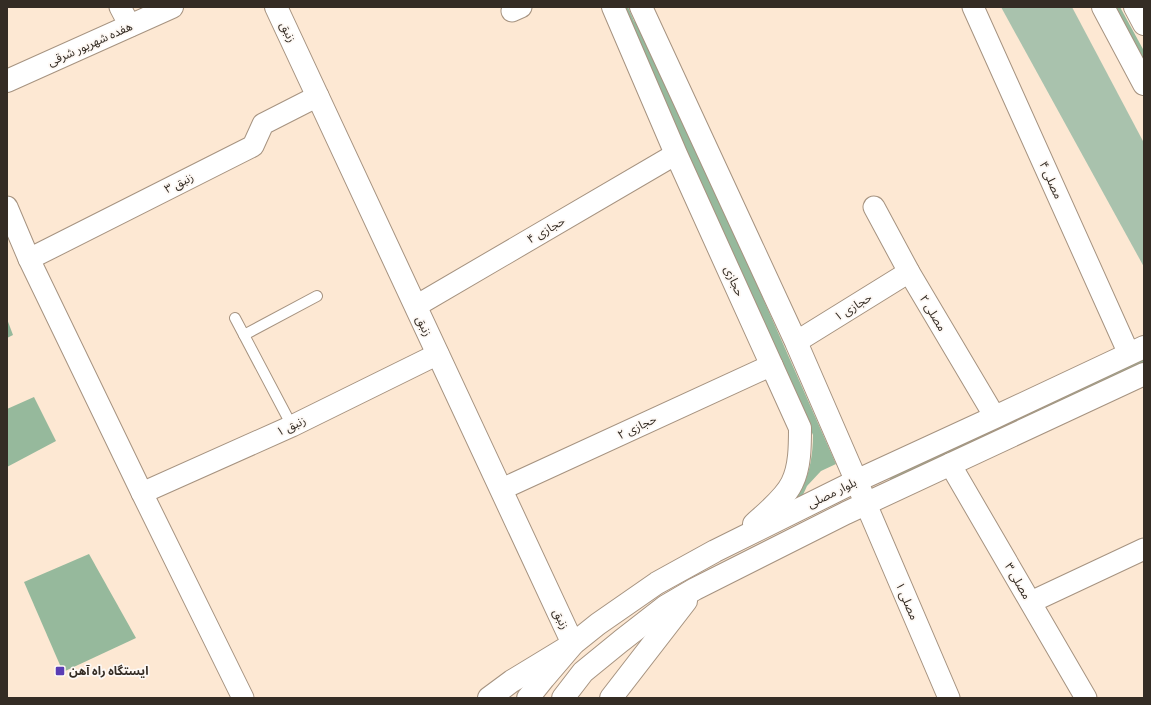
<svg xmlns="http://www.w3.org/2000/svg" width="1151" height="705" font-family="'Fira Sans Condensed','Noto Sans Arabic',sans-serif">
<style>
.green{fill:#a9c2ad}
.forest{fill:#96b99c}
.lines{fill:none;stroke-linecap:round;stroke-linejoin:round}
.lane-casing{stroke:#a69380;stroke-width:12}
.street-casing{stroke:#a69380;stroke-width:23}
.secondary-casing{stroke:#a69380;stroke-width:24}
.lane{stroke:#fff;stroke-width:10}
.street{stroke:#fff;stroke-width:21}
.secondary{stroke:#fff;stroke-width:22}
.poi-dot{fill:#5a3cb4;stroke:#fdf8f4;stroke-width:1.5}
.labels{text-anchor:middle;stroke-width:3.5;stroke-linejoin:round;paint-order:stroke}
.street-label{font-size:12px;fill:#342c24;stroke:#fdf8f4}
.poi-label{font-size:12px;font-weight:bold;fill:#342c24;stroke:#fdf8f4;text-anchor:start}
</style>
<rect width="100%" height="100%" fill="#fde8d3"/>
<polygon class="green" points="1001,7 1072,7 1144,143 1144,267"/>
<g class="forest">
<path d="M622 7H628L634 21 644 28 836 464 821 471 807 486 802 497 792 503C795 499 799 494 801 490 810 474 813 453 813 435Z"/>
<polygon points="1108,7 1120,7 1144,51 1144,74"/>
<polygon points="7,319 13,335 7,338"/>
<polygon points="1144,358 1144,365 892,483 889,476"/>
<polygon points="34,397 56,441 7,467 7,409"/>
<polygon points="89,554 136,638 63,672 24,582"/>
</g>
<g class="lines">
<defs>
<g id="lane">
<polyline points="235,318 292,426"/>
<polyline points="244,335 317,296"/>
</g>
<g id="street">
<polyline points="120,7 130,26"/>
<polyline points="973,7 1129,354"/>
<polyline points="512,11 521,7"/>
<polyline points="7,207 29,259 142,493 243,698"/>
<polyline points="874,207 909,272 995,417"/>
<polyline points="29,259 253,146 263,124 318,96"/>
<polyline points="416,306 676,154"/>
<polyline points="796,342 909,272"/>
<polyline points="950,464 1086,698"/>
<polyline points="502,489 772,365"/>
<polyline points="142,493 292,426 438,354"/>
<polyline points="866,504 949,698"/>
<polyline points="1031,602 1144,549"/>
</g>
<g id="secondary">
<polyline points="276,7 573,644 512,681 489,698"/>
<path d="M613 7 676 154 800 428C800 446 800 467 792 483 785 498 766 513 754 524"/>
<polyline points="641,7 796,342 862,494"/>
<polyline points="1103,7 1144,84"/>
<polyline points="1135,7 1144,24"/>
<polyline points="7,81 172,7"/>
<polyline points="528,698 544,678 573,644 598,624 657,583 715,551 856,481 995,417 1144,347"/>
<polyline points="563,698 583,672 621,641 666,606 695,589 846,513 1144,374"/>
<polyline points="611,698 686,601"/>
</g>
</defs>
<use href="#lane" class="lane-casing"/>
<use href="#street" class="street-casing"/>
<use href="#secondary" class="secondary-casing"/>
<use href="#lane" class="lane"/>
<use href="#street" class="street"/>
<use href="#secondary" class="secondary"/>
</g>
<rect class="poi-dot" x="55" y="666" width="10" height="10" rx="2"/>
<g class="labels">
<g class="street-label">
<text transform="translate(288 32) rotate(65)" y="4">زنبق</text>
<text transform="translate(90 44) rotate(-24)" y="4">هفده شهریور شرقی</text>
<text transform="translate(1051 180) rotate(66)" y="4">مصلی ۴</text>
<text transform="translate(179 183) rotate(-27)" y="4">زنبق ۳</text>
<text transform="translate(546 230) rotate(-30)" y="4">حجازی ۴</text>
<text transform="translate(734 281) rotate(66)" y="4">حجازی</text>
<text transform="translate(853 307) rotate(-32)" y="4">حجازی ۱</text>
<text transform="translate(933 313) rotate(59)" y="4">مصلی ۲</text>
<text transform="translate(424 326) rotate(65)" y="4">زنبق</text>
<text transform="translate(291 426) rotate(-25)" y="4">زنبق ۱</text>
<text transform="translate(637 427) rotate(-25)" y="4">حجازی ۲</text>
<text transform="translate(832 493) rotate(-26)" y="4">بلوار مصلی</text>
<text transform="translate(1018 581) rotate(60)" y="4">مصلی ۳</text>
<text transform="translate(907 601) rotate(67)" y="4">مصلی ۱</text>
<text transform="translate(561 619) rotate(65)" y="4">زنبق</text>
</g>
<g class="poi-label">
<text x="69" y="675">ایستگاه راه آهن</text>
</g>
</g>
<rect width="1151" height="705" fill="none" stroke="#342c24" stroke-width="16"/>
</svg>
